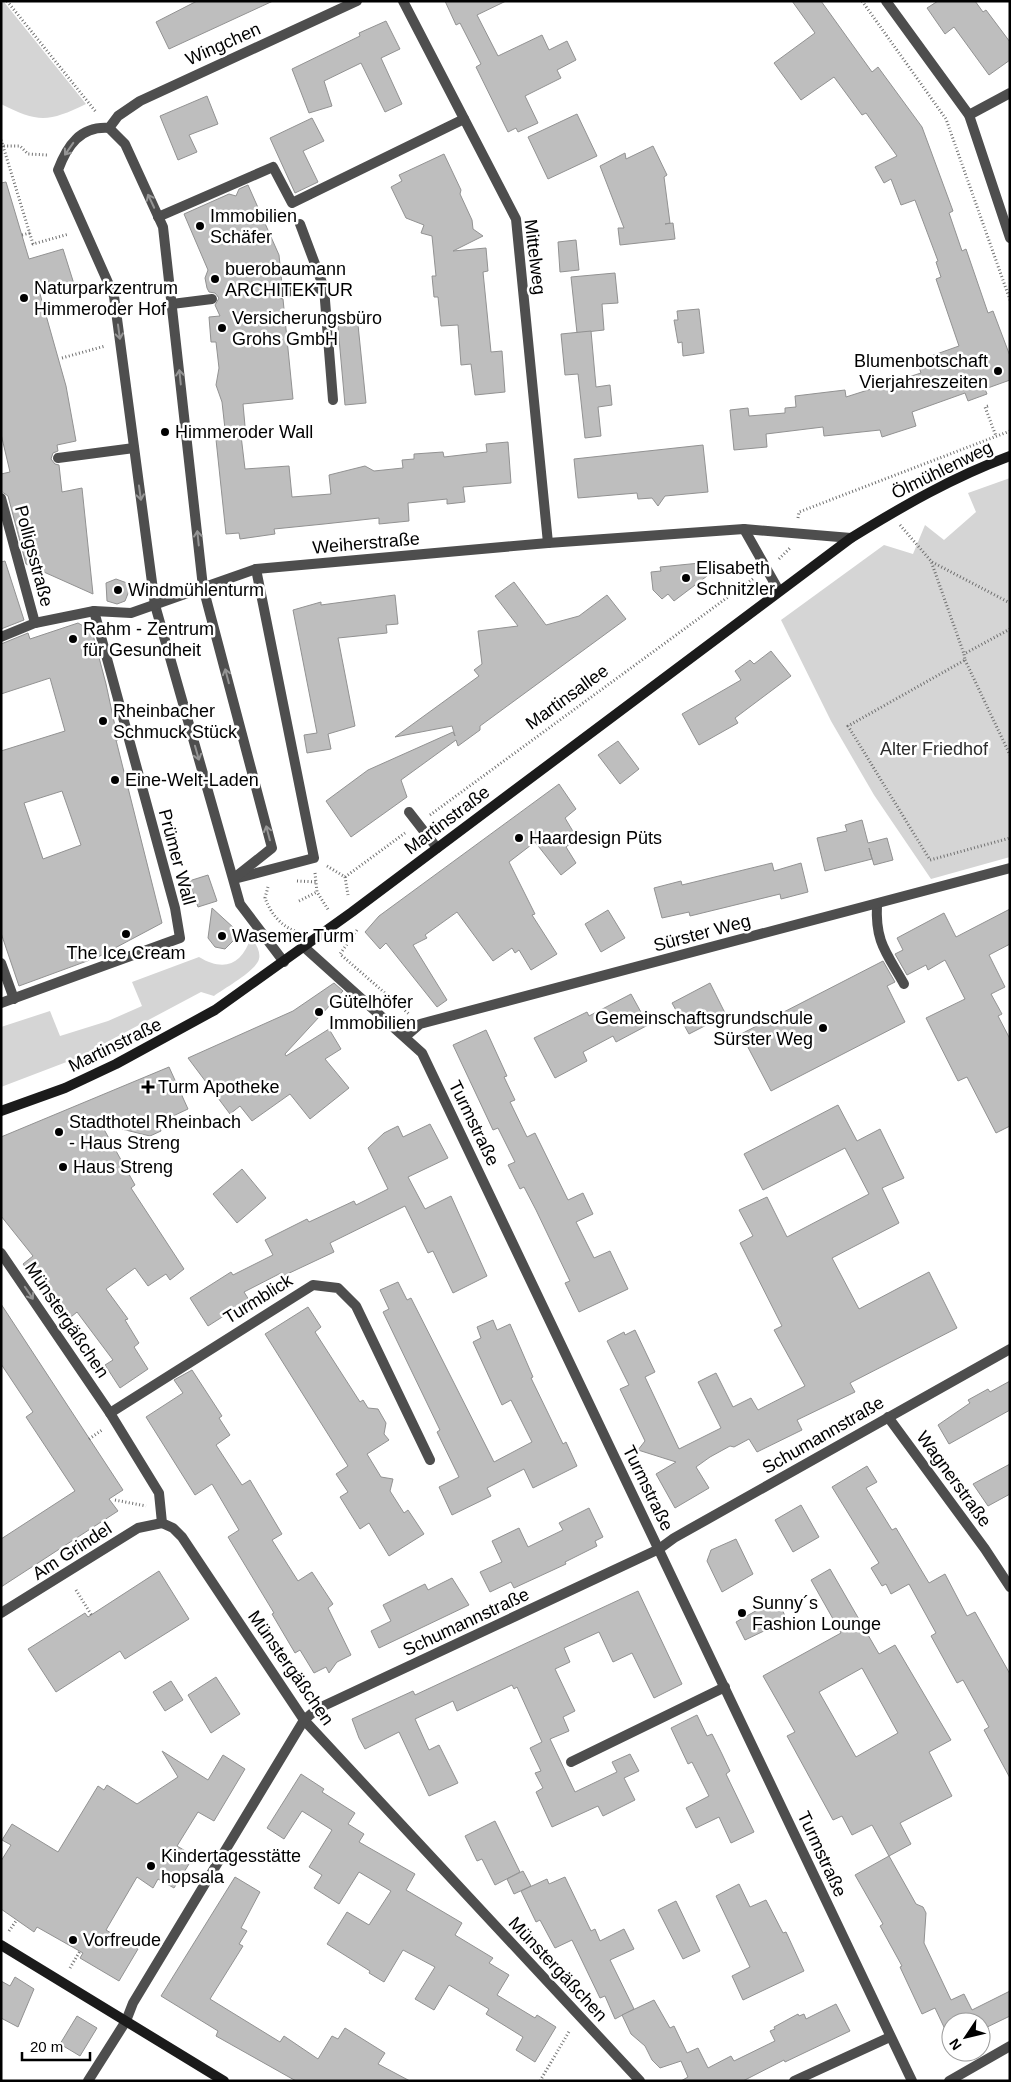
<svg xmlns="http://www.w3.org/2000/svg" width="1011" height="2082" font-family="Helvetica,sans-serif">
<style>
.green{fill:#d5d5d5}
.building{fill:#bebebe;stroke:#929292;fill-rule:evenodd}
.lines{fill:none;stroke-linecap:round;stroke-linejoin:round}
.path{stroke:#707070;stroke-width:3;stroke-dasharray:1 2.5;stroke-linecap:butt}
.lane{stroke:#4e4e4e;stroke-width:10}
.street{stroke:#4e4e4e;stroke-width:10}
.secondary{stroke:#1b1b1b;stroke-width:10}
.oneway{stroke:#959595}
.poi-dot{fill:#000;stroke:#fff;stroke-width:2}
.labels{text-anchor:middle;stroke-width:5;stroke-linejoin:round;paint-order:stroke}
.street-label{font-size:18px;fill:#000;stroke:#fff}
.poi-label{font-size:18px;fill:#000;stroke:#fff;text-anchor:start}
.park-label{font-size:18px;fill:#2c2c2c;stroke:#fff}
</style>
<rect width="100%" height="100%" fill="#fff"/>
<g class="green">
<path d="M4 2 86 104C49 122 38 123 1 104V4Z"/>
<polygon points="1010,478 1010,857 931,879 874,795 831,721 781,620 884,545 913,554 925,525 944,540 976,512 968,493"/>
<path d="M251 937C255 943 261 951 259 959 256 971 225 988 214 996L201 992 77 1058 1 1087V1027L50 1011 60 1036 108 1021 142 1006 132 982 199 957C224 972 242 965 251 937Z"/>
</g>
<g class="building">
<polygon points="197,1 273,1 169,49 156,22"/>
<polygon points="445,1 506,1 477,15 498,56 542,35 549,50 567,41 576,60 557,70 561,78 525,96 538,123 518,132 516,128 508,132 476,67 481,64 460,23 456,25"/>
<polygon points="792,1 821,1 872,72 878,67 922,127 953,211 949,213 962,251 966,249 988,313 993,311 1010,356 1010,380 985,389 987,394 968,401 965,393 912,412 916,426 882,437 880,430 824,436 823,427 766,434 767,447 734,450 730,410 748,408 749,416 785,413 785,408 796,407 795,396 845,390 846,397 921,373 917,361 959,346 936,279 941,277 936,262 938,261 915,200 901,205 891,179 884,183 875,167 897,156 866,113 862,115 834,77 801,100 774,63 815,33"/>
<polygon points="938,1 975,1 983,12 986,10 1010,42 1010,60 989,75 954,27 945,34 927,8"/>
<polygon points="386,21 400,49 381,58 402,104 385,112 361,63 324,81 332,106 309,113 292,69 360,36 359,33"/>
<polygon points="207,96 218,124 189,135 197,152 178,160 160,116"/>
<polygon points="577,114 597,156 548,179 528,137"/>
<polygon points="312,118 324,141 303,151 318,182 295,193 270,138"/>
<polygon points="653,146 667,175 664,177 670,223 665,224 673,223 675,239 620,245 618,228 624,228 600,166 625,153 626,159"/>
<polygon points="444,154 461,190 460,194 472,220 473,229 483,236 453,251 486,248 488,271 483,272 491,352 502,351 505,392 475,395 471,364 461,365 458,325 441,326 438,297 434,297 432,276 436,276 432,236 421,233 424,225 406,218 391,187 402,181 399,175"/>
<polygon points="6,182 29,259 63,249 74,284 40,294 66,386 76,441 57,445 58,451 53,453 51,459 55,464 59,465 62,492 82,488 93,594 26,564 8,496 1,491 1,474 10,472 1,434 1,183"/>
<polygon points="248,185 279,255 282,285 276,289 275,293 279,298 283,299 293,399 243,404 245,426 236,427 240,427 245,469 289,466 292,497 331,494 329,475 365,466 374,471 403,468 402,460 414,459 414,454 443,452 444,457 487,452 486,444 508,442 511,483 463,487 465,502 447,504 447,499 408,503 409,521 379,524 379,518 324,524 274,529 275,534 240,539 239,533 226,534 215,430 225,429 222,402 216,385 219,368 216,342 211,342 209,317 220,316 215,305 219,298 215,293 209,292 207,288 205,278 208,270 184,214 229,194 236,196 239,189"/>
<polygon points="576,240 579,270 560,272 558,242"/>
<polygon points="615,273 618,303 602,304 604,330 577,333 571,277"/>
<polygon points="699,309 704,353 683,356 682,342 678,343 674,320 678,320 677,311"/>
<polygon points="357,315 366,403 345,405 337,316"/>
<polygon points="591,331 596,387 610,385 612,405 598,407 601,436 585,438 578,374 565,375 561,334"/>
<polygon points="703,445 708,492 665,496 658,506 652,498 638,499 637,493 578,498 574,459"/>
<polygon points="5,561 24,620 1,629 1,562"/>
<polygon points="700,563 707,576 674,601 668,594 662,599 653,590 651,572 661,571 660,567"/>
<polygon points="116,579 127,583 129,591 125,601 117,604 107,601 106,583"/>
<polygon points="514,582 546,625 579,616 607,595 626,619 480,726 480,730 458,746 456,740 401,780 407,797 351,837 326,801 368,770 453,732 455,736 452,726 395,737 479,676 474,670 482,664 478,631 518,626 495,596"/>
<polygon points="395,595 398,624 386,625 387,633 338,638 355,726 328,734 331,749 307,753 304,735 317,733 293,610 321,602 321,605"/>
<path d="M78 623 92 631 106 684 118 740H116L162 923 98 957 19 986 1 933V751L65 731 50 678 1 694V644L28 633 30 639ZM62 791 81 845 43 859 24 803Z"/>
<polygon points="771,651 791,676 735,718 738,723 699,745 682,714 741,680 735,671 750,660 754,664"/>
<polygon points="618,741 639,769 620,784 598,755"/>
<polygon points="559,784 576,809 565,818 577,838 566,847 576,863 561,875 535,842 509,862 535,914 532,915 557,954 531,970 519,950 515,953 512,948 493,961 457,912 425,935 427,938 413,945 447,1000 437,1007 386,943 380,949 365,932 379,916"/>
<polygon points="862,820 868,843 887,838 893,860 874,865 869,848 872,859 825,871 817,838 847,831 845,825"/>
<polygon points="772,863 774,871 801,863 808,892 781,899 780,894 690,916 689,912 662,918 654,888 681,881 682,885"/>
<polygon points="208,875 217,901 198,907 189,881"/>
<polygon points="212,908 235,929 235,939 225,949 215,947 208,938"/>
<polygon points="1010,909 1010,944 989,955 1005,987 991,994 1002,1014 998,1016 1010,1039 1010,1126 996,1133 967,1077 958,1081 926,1018 965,999 945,960 928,970 926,965 907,975 895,954 903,950 897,938 944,913 956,937"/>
<polygon points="608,910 625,938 601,952 585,924"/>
<polygon points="883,961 895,982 887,986 905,1022 771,1091 741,1034"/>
<polygon points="334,983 343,991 285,1054 286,1056 329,1029 341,1049 325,1059 349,1088 310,1119 290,1094 252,1121 240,1106 230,1114 188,1058 293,1011"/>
<polygon points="710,983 726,1015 689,1034 672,1003"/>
<polygon points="631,994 648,1025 616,1042 613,1036 583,1052 587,1061 555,1078 534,1038 587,1012 589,1016"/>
<polygon points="486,1030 507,1076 504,1077 515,1100 510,1102 527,1137 535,1133 568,1200 583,1193 593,1214 576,1222 594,1258 610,1251 628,1289 579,1312 565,1283 570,1281 536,1210 524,1187 520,1189 508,1165 515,1162 498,1128 493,1130 453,1045"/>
<polygon points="169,1067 188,1109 158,1123 161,1131 150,1136 101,1124 135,1185 131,1188 184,1269 170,1280 166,1274 148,1286 135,1268 106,1289 128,1319 125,1320 139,1343 134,1347 148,1369 120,1388 105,1365 113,1360 77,1312 66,1321 23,1264 33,1256 1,1216 1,1137"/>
<polygon points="838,1105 857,1141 880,1129 904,1178 882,1188 899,1223 832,1258 859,1309 929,1272 957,1328 850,1383 855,1392 797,1420 802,1430 757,1452 749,1439 734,1447 730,1446 710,1457 696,1467 709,1488 675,1508 656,1474 676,1462 638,1450 645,1441 620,1389 629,1385 607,1341 624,1332 625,1335 635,1330 655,1372 645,1377 679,1449 721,1428 698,1382 716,1373 733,1407 751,1398 758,1410 805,1386 774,1330 782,1326 740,1243 753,1236 739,1210 767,1197 787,1237 869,1194 845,1148 763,1190 744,1154"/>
<polygon points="430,1124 448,1158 408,1177 425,1209 451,1196 487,1276 453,1293 433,1251 428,1253 405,1206 330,1243 334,1252 283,1276 281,1273 244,1292 249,1300 208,1326 190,1298 231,1272 233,1275 273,1255 265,1240 307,1219 309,1222 354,1201 356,1205 388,1189 368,1148 384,1133 398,1126 403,1137"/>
<polygon points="242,1169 266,1198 237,1223 213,1194"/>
<polygon points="398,1282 407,1300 411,1298 494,1462 532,1442 511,1400 502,1405 473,1342 481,1338 477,1327 493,1320 497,1330 510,1324 533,1377 531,1378 563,1444 566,1442 577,1466 533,1488 524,1469 487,1488 491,1496 452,1515 439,1487 459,1477 437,1432 440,1430 383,1312 389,1309 380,1290"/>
<polygon points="1,1304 123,1490 109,1499 118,1511 1,1587 1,1539 75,1491 26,1417 33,1412 1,1364"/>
<polygon points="308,1307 321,1327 315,1332 360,1402 363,1400 368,1408 378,1409 386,1423 384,1434 389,1440 367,1454 381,1477 393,1479 390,1491 404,1513 408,1510 424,1534 389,1556 369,1523 360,1529 340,1497 348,1492 336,1474 348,1466 265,1334"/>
<polygon points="192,1370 222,1416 219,1418 230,1435 216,1445 242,1485 250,1480 282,1534 272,1540 298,1581 312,1572 333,1604 328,1608 351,1655 337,1662 329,1673 326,1667 314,1673 300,1650 295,1653 272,1614 274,1613 228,1537 239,1530 212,1484 195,1495 146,1417 183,1393 174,1380"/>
<polygon points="1010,1381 1010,1410 949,1444 938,1425 970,1403 968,1400 988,1389 990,1392"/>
<polygon points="1010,1464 1010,1494 988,1506 973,1484"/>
<polygon points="867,1466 877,1482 866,1488 892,1530 896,1528 929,1583 945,1574 967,1616 975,1612 1010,1674 1010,1778 984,1730 989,1727 963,1680 957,1683 931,1636 936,1633 909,1584 891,1594 886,1584 882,1586 871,1568 879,1563 832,1487"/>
<polygon points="801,1505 819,1537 793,1552 775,1520"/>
<polygon points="589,1508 603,1537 595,1541 597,1546 565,1562 566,1564 514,1588 511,1582 490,1592 480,1572 502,1562 492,1541 519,1528 528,1547 563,1530 559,1523"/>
<polygon points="736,1539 753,1574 722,1592 707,1561 711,1550"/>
<path d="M830 1569 879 1654 895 1645 951 1740 929 1752 952 1796 900 1823 911 1844 889 1856 872 1825 852 1835 842 1816 833 1820 787 1736 795 1732 763 1676 841 1633 811 1580ZM862 1668 898 1733 856 1757 819 1692Z"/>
<polygon points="159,1571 189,1619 125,1659 120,1651 56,1692 28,1649 85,1613 88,1617"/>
<polygon points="452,1578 469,1605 379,1648 371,1631 391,1621 383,1605 425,1584 428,1590"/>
<polygon points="638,1591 682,1684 654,1698 632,1653 613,1662 599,1632 564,1648 570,1662 555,1669 575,1711 563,1717 569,1731 550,1739 575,1792 617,1772 612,1762 630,1754 639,1771 624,1778 635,1800 603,1816 598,1806 552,1827 536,1792 543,1788 535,1773 541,1771 530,1748 542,1742 517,1687 514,1689 512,1685 457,1711 453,1701 415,1719 429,1750 439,1745 458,1783 429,1796 399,1732 365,1749 359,1738 352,1719 413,1691 415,1695"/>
<polygon points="777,1599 787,1620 745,1640 736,1622"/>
<polygon points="216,1677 240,1714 211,1733 188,1695"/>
<polygon points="171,1681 183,1700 165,1711 153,1692"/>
<polygon points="697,1715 707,1736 712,1734 722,1754 730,1771 726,1774 754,1832 731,1843 719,1817 696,1828 686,1808 709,1796 692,1762 688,1764 671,1728"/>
<polygon points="162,1751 208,1780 223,1755 245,1769 214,1821 198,1812 177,1846 194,1856 174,1888 158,1879 153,1888 137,1877 106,1930 138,1949 119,1981 80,1958 83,1953 37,1927 34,1932 1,1909 1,1861 11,1845 2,1840 12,1824 58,1852 98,1786 104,1790 107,1785 137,1804 178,1777"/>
<polygon points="301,1774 324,1789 322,1792 355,1813 348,1824 364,1834 359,1842 415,1874 406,1890 462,1923 455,1935 493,1958 489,1963 509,1975 497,1995 535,2018 537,2015 556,2027 535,2062 516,2050 523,2037 486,2014 489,2009 449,1985 434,2010 415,1999 435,1967 403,1950 384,1982 369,1973 370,1971 327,1944 347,1912 369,1925 391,1891 359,1872 339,1904 314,1888 322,1875 309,1867 332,1830 302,1811 284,1839 267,1828"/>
<polygon points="495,1821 520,1872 495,1885 482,1859 477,1861 465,1836"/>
<polygon points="889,1856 916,1904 923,1907 926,1913 924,1943 951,2000 964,1994 972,2010 1010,1991 1010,2016 981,2030 981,2022 951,2022 951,2042 935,2008 922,2014 900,1967 902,1966 880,1926 883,1924 855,1875"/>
<polygon points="523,1871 531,1886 514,1894 507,1879"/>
<polygon points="235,1877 260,1892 241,1928 247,1931 239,1944 243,1946 210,1999 280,2042 284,2036 318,2059 332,2036 338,2039 345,2028 385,2053 378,2064 410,2081 296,2081 216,2036 218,2031 161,1996"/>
<polygon points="565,1877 591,1931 595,1929 600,1941 624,1929 634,1949 610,1960 634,2009 615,2019 605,1996 600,1998 572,1940 555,1948 540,1920 536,1922 521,1891 547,1879 549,1884"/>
<polygon points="739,1884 750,1907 766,1900 783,1933 786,1932 804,1971 743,2000 732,1976 750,1967 716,1896"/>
<polygon points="676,1901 700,1951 683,1959 658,1910"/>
<polygon points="15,1977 34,1989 18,2027 1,2018 1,1981 10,1986"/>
<polygon points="654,2000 670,2028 674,2026 687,2053 698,2048 708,2068 731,2056 734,2061 775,2041 770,2031 775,2029 774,2027 798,2014 799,2016 804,2014 806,2019 836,2004 850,2031 785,2062 784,2060 743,2081 681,2081 688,2077 681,2061 660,2068 652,2060 645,2046 631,2034 622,2015"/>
<polygon points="77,2016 97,2028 80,2056 60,2044"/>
</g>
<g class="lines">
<g class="path">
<polyline points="7,1 96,112"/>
<polyline points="862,1 946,119 1010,300"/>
<polyline points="1,140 3,146 20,146 28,154 48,155"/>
<polyline points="3,146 33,244 69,234"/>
<polyline points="22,235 30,233"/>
<polyline points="62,358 105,346"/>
<polyline points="988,406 985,407 996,436"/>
<polyline points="798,518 799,512 1010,431"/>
<polyline points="900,525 931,561 964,654"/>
<polyline points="779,559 790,548"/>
<polyline points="932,562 1010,603"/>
<polyline points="1010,629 964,654 965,660 848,726 930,860 1010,838"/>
<polyline points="965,660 1010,755"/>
<polyline points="430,815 754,578"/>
<polyline points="327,866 345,877 348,895"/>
<polyline points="315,873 317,892 329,911"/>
<polyline points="345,877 405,833"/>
<polyline points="297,881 316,882"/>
<path d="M268 887 265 898C270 912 281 927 296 931"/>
<polyline points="188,899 194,895"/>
<polyline points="299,901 317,892"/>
<polyline points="357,930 340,954 409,1014"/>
<polyline points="89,1439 102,1430"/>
<polyline points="115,1500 146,1506"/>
<polyline points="76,1590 92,1616"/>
<polyline points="9,1931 16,1921"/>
<polyline points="70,1968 80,1951"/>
<polyline points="540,2081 570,2030"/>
</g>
<g class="lane">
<polyline points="158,217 273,167 292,203 464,119"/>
<polyline points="300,224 324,288 333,400"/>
<polyline points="282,292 324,288"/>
<polyline points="172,304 212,299"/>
<polyline points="58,458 134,448"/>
<polyline points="409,812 437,848"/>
<polyline points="238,878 314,858 256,569"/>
<path d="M233 879 272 848 203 587 163 227 125 144 109 128C80 126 67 146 58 170L114 296 155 605 233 879 240 904 284 962"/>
<path d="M877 904C875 942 886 952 904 984"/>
<polyline points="571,1762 725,1687"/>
</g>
<g class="street">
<polyline points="403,1 516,219 548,543"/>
<polyline points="886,1 969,115 1010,238"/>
<polyline points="969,115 1010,93"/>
<polyline points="109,128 118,116 140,101 357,1"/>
<polyline points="1,498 35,623"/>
<polyline points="744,529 779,591"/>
<polyline points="1,637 35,623 94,611 131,613 256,569 548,543 744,529 851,538"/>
<polyline points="304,947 422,1053 912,2081"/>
<polyline points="1,963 14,999"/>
<polyline points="1,1003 180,938 175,908 94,611"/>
<polyline points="405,1037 420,1024 1010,868"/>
<polyline points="1,1253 110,1413 159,1493 162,1523 173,1528 182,1537 304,1720 640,2081"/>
<polyline points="110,1413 313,1285 338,1288 356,1306 430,1460"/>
<polyline points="888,1417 985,1549 1010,1587"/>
<polyline points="1,1613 138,1528 162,1523"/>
<polyline points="88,2081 126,2021 133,2003 304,1720 317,1709 659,1549 674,1538 1010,1349"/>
<polyline points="794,2081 890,2037"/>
<polyline points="949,2081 1010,2046"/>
</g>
<g class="secondary">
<path d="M1 1111 65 1088 116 1064 215 1010 352 912 851 538C903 506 953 477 1010 456"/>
<polyline points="1,1945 224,2081"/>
</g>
</g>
<defs><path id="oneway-shaft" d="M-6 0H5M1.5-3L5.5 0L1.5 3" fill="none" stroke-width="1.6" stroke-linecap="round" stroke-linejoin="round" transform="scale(1.25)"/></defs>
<g class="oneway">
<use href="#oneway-shaft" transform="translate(69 149) rotate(125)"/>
<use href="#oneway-shaft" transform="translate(151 201) rotate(-115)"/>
<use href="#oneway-shaft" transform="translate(119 332) rotate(82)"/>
<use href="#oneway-shaft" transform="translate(180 377) rotate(-96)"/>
<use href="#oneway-shaft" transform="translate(140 493) rotate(82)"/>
<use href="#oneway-shaft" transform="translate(198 538) rotate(-96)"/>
<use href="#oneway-shaft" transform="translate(227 676) rotate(-105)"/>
<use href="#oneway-shaft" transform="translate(197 753) rotate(74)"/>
<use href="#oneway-shaft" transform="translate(268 833) rotate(-105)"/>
<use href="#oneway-shaft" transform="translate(29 1293) rotate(56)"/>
</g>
<g class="poi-dot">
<circle cx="200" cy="226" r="5"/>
<circle cx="215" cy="279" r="5"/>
<circle cx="24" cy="298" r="5"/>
<circle cx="222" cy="328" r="5"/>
<circle cx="998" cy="371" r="5"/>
<circle cx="165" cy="432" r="5"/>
<circle cx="686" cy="578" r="5"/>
<circle cx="118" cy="590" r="5"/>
<circle cx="73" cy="639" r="5"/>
<circle cx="103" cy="721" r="5"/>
<circle cx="115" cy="780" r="5"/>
<circle cx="519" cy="838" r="5"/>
<circle cx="126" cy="934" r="5"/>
<circle cx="222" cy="936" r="5"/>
<circle cx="319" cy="1012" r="5"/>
<circle cx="823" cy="1028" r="5"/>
<path d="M145.5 1079.5h5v5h5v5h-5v5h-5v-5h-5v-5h5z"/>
<circle cx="59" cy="1132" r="5"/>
<circle cx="63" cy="1167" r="5"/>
<circle cx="742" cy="1613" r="5"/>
<circle cx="151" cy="1866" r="5"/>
<circle cx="73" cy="1940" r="5"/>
</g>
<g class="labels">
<g class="street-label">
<text transform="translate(223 44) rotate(-24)" y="6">Wingchen</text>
<text transform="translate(535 257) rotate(83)" y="6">Mittelweg</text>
<text transform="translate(942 470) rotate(-26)" y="6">Ölmühlenweg</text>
<text transform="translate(366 543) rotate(-5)" y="6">Weiherstraße</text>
<text transform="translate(34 556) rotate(75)" y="6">Polligsstraße</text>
<text transform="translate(567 697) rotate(-36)" y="6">Martinsallee</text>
<text transform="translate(447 820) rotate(-37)" y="6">Martinstraße</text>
<text transform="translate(177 857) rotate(75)" y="6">Prümer Wall</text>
<text transform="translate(702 933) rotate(-15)" y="6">Sürster Weg</text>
<text transform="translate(115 1045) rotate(-26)" y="6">Martinstraße</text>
<text transform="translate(474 1123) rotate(64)" y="6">Turmstraße</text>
<text transform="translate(258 1299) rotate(-32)" y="6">Turmblick</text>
<text transform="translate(67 1320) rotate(56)" y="6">Münstergäßchen</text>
<text transform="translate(823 1435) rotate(-30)" y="6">Schumannstraße</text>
<text transform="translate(954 1479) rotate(54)" y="6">Wagnerstraße</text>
<text transform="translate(648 1488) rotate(64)" y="6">Turmstraße</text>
<text transform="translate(72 1551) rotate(-33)" y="6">Am Grindel</text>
<text transform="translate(466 1622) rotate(-25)" y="6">Schumannstraße</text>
<text transform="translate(291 1668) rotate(55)" y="6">Münstergäßchen</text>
<text transform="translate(822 1854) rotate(65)" y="6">Turmstraße</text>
<text transform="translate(558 1969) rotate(47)" y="6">Münstergäßchen</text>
</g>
<g class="poi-label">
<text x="210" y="222">Immobilien<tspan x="210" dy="21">Schäfer</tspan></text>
<text x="225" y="275">buerobaumann<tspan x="225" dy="21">ARCHITEKTUR</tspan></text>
<text x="34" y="294">Naturparkzentrum<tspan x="34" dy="21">Himmeroder Hof</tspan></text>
<text x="232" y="324">Versicherungsbüro<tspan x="232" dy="21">Grohs GmbH</tspan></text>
<text x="988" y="367" text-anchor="end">Blumenbotschaft<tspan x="988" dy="21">Vierjahreszeiten</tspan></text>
<text x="175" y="438">Himmeroder Wall</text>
<text x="696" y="574">Elisabeth<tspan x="696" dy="21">Schnitzler</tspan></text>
<text x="128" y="596">Windmühlenturm</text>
<text x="83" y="635">Rahm - Zentrum<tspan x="83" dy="21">für Gesundheit</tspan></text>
<text x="113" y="717">Rheinbacher<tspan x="113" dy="21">Schmuck Stück</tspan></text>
<text x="125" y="786">Eine-Welt-Laden</text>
<text x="529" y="844">Haardesign Püts</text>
<text x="232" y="942">Wasemer Turm</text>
<text x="126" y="959" text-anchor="middle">The Ice Cream</text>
<text x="329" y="1008">Gütelhöfer<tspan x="329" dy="21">Immobilien</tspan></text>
<text x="813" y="1024" text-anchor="end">Gemeinschaftsgrundschule<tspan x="813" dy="21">Sürster Weg</tspan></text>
<text x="158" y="1093">Turm Apotheke</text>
<text x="69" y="1128">Stadthotel Rheinbach<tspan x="69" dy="21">- Haus Streng</tspan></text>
<text x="73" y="1173">Haus Streng</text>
<text x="752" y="1609">Sunny´s<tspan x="752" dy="21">Fashion Lounge</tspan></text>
<text x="161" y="1862">Kindertagesstätte<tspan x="161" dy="21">hopsala</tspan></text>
<text x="83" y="1946">Vorfreude</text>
</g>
<g class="park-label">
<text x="934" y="755">Alter Friedhof</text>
</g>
</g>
<rect width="1011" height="2082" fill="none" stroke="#000000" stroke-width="5"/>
<g transform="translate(966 2037) rotate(235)"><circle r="24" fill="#ffffff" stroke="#999999"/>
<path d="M0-4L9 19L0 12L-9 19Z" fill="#000000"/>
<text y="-8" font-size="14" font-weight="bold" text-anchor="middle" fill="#000000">N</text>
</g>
<path d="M22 2052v8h68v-8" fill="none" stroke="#000000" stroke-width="2.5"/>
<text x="30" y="2052" font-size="15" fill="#000000" stroke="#ffffff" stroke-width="4" paint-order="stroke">20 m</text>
</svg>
